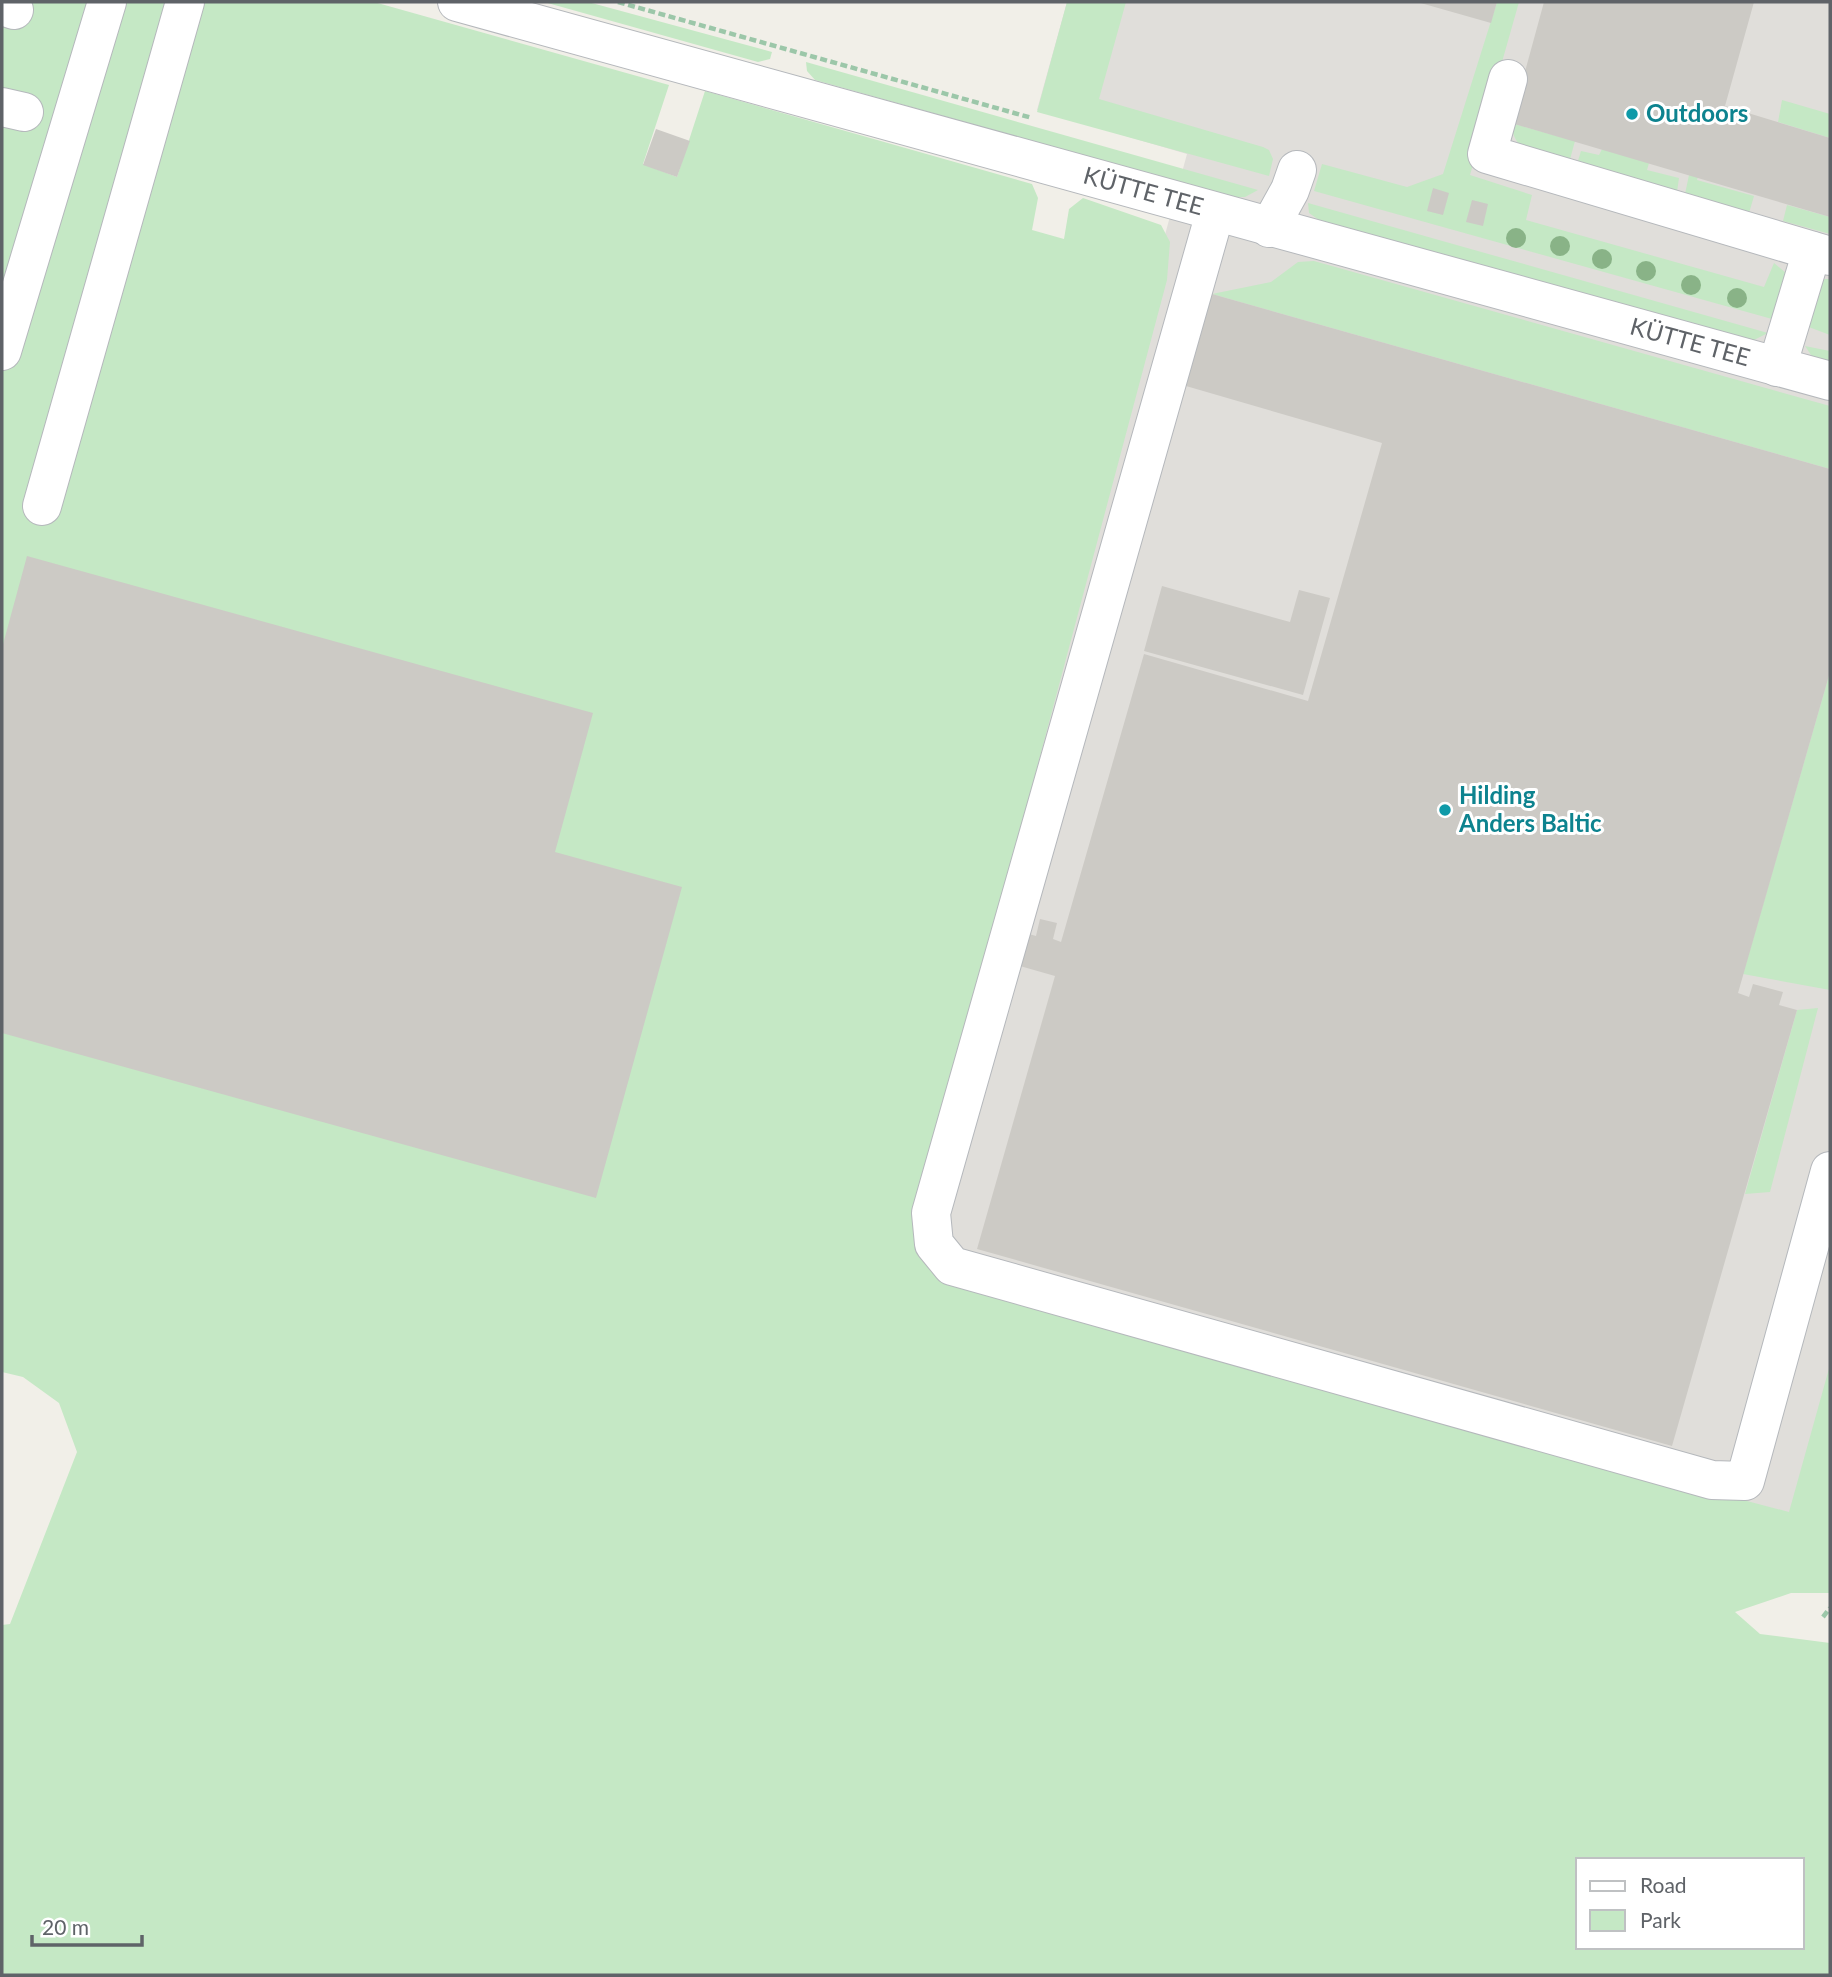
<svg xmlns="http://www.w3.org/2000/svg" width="1832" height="1977" font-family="Lato,sans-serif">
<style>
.industrial{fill:#e0deda}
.green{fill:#c5e8c5;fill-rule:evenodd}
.building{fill:#cccac5}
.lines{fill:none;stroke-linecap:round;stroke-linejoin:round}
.minor-casing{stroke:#b5b8bc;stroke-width:40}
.path{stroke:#9cc7a9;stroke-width:4.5;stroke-dasharray:7 3.5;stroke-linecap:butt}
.minor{stroke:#fff;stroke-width:38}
.tree{fill:#89b387}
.culture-dot{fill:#0f9aa8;stroke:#fff;stroke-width:2.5}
.labels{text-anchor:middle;stroke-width:6;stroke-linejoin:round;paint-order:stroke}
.culture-label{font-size:24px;font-weight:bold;fill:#0d838f;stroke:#fff;text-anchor:start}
.street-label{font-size:24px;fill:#5f6368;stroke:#fff}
</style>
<rect width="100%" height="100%" fill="#f1efe8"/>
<polygon class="industrial" points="1067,2 1830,2 1830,1527 884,1267 1187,154 1037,110"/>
<g class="green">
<path d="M2 2H165L24 505 57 515 205 2H374L669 85 643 164 677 177 705 91 1032 184 1038 198 1032 230 1064 239 1069 209 1083 198 1161 225 1170 242 1167 280 922 1199V1247L1713 1492 1789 1512 1830 1365V1593H1791L1735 1612 1760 1634 1830 1643V1975H2V1625L10 1624 77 1452 59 1403 23 1377 2 1372ZM1578 1860H1802V1947H1578Z"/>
<polygon points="544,2 588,2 772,52 770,59 758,62"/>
<polygon points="1067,2 1126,2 1099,99 1263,147 1269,150 1273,159 1269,176 1037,112"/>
<polygon points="1497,2 1519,2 1470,175 1532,195 1526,220 1764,287 1774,263 1786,273 1772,319 1314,191 1322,164 1407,187 1443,174"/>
<polygon points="806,62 1258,190 1245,197 1231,197 815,80 807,71"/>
<polygon points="1782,100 1830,114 1830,138 1778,122"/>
<path d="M1511 123 1575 141 1569 163C1542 155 1514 156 1511 123Z"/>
<polygon points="1602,149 1649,163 1647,170 1679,178 1677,192 1577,164 1581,151 1599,155"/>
<polygon points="1689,175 1698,177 1697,180 1754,196 1749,213 1685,194"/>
<polygon points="1308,203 1768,333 1752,341 1319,220 1309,213"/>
<polygon points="1787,205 1830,217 1830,234 1783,221"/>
<polygon points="1314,261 1830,406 1830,469 1212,294 1271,282 1298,262"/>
<polygon points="1825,279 1830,279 1830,335 1806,326 1818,283"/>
<polygon points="1805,346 1830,351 1830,363 1813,358"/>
<polygon points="1830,672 1830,990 1743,974"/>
<polygon points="1818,1008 1770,1192 1745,1194 1797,1010"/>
</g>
<g class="building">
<polygon points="1417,2 1497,2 1491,23"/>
<polygon points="1544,2 1754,2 1725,106 1830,138 1830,217 1511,123"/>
<polygon points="656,129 690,141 677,177 643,165"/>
<polygon points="1433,188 1449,193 1443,215 1427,211"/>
<polygon points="1472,200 1488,204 1483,226 1466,222"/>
<polygon points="1212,294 1830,469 1830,672 1738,993 1749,997 1753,984 1783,992 1779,1005 1797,1010 1672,1446 977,1249 1055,976 1020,966 1029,934 1036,936 1040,919 1057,923 1053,939 1061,942 1144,654 1308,701 1382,443 1186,386"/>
<polygon points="27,556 593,713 555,852 682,887 596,1198 2,1033 2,648"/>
<polygon points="1162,586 1290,622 1299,590 1330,598 1303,695 1144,651"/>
</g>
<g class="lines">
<defs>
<g id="minor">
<path id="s1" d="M457 2 1830 381"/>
<polyline points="2,6 14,10"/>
<polyline points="1508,79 1487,154 1830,256"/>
<polyline points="2,107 24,112"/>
<polyline points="1215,213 931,1213 934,1244 952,1266 1712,1480 1745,1481 1830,1171"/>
<polyline points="1269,228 1290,190 1297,170"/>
<polyline points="2,351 107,2"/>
<polyline points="1777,367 1812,251"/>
<polyline points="42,506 185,2"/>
</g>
</defs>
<use href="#minor" class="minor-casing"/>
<g class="path">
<polyline points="618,2 1032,118"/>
<polyline points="1823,1617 1830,1608"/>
</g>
<use href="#minor" class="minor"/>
</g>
<g class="tree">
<circle cx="1516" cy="238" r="10"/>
<circle cx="1560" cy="246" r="10"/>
<circle cx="1602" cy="259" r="10"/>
<circle cx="1646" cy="271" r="10"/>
<circle cx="1691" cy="285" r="10"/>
<circle cx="1737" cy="298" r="10"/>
</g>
<g class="culture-dot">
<circle cx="1632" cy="114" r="7"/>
<circle cx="1445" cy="810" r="7"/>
</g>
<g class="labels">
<g class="culture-label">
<text x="1646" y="122">Outdoors</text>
<text x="1459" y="804">Hilding<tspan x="1459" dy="28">Anders Baltic</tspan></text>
</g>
<g class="street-label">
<text dy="8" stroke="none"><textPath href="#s1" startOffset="712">KÜTTE TEE</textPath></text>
<text dy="8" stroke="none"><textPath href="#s1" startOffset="1279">KÜTTE TEE</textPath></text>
</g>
</g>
<rect width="1832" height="1977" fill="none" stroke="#5f6368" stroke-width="7"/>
<rect x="1576" y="1858" width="228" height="91" fill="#ffffff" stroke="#bfc1c3" stroke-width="2"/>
<rect x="1590" y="1881" width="35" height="10" fill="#ffffff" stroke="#bfc1c3" stroke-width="2"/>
<text x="1640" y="1893" font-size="21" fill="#5f6368">Road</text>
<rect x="1590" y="1910" width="35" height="21" fill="#c5e8c5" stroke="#bfc1c3" stroke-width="2"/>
<text x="1640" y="1928" font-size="21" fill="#5f6368">Park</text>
<path d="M32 1935v10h110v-10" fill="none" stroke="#5f6368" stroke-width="3.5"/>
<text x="42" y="1935" font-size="21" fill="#5f6368" stroke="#ffffff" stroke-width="5" paint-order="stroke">20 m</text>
</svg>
